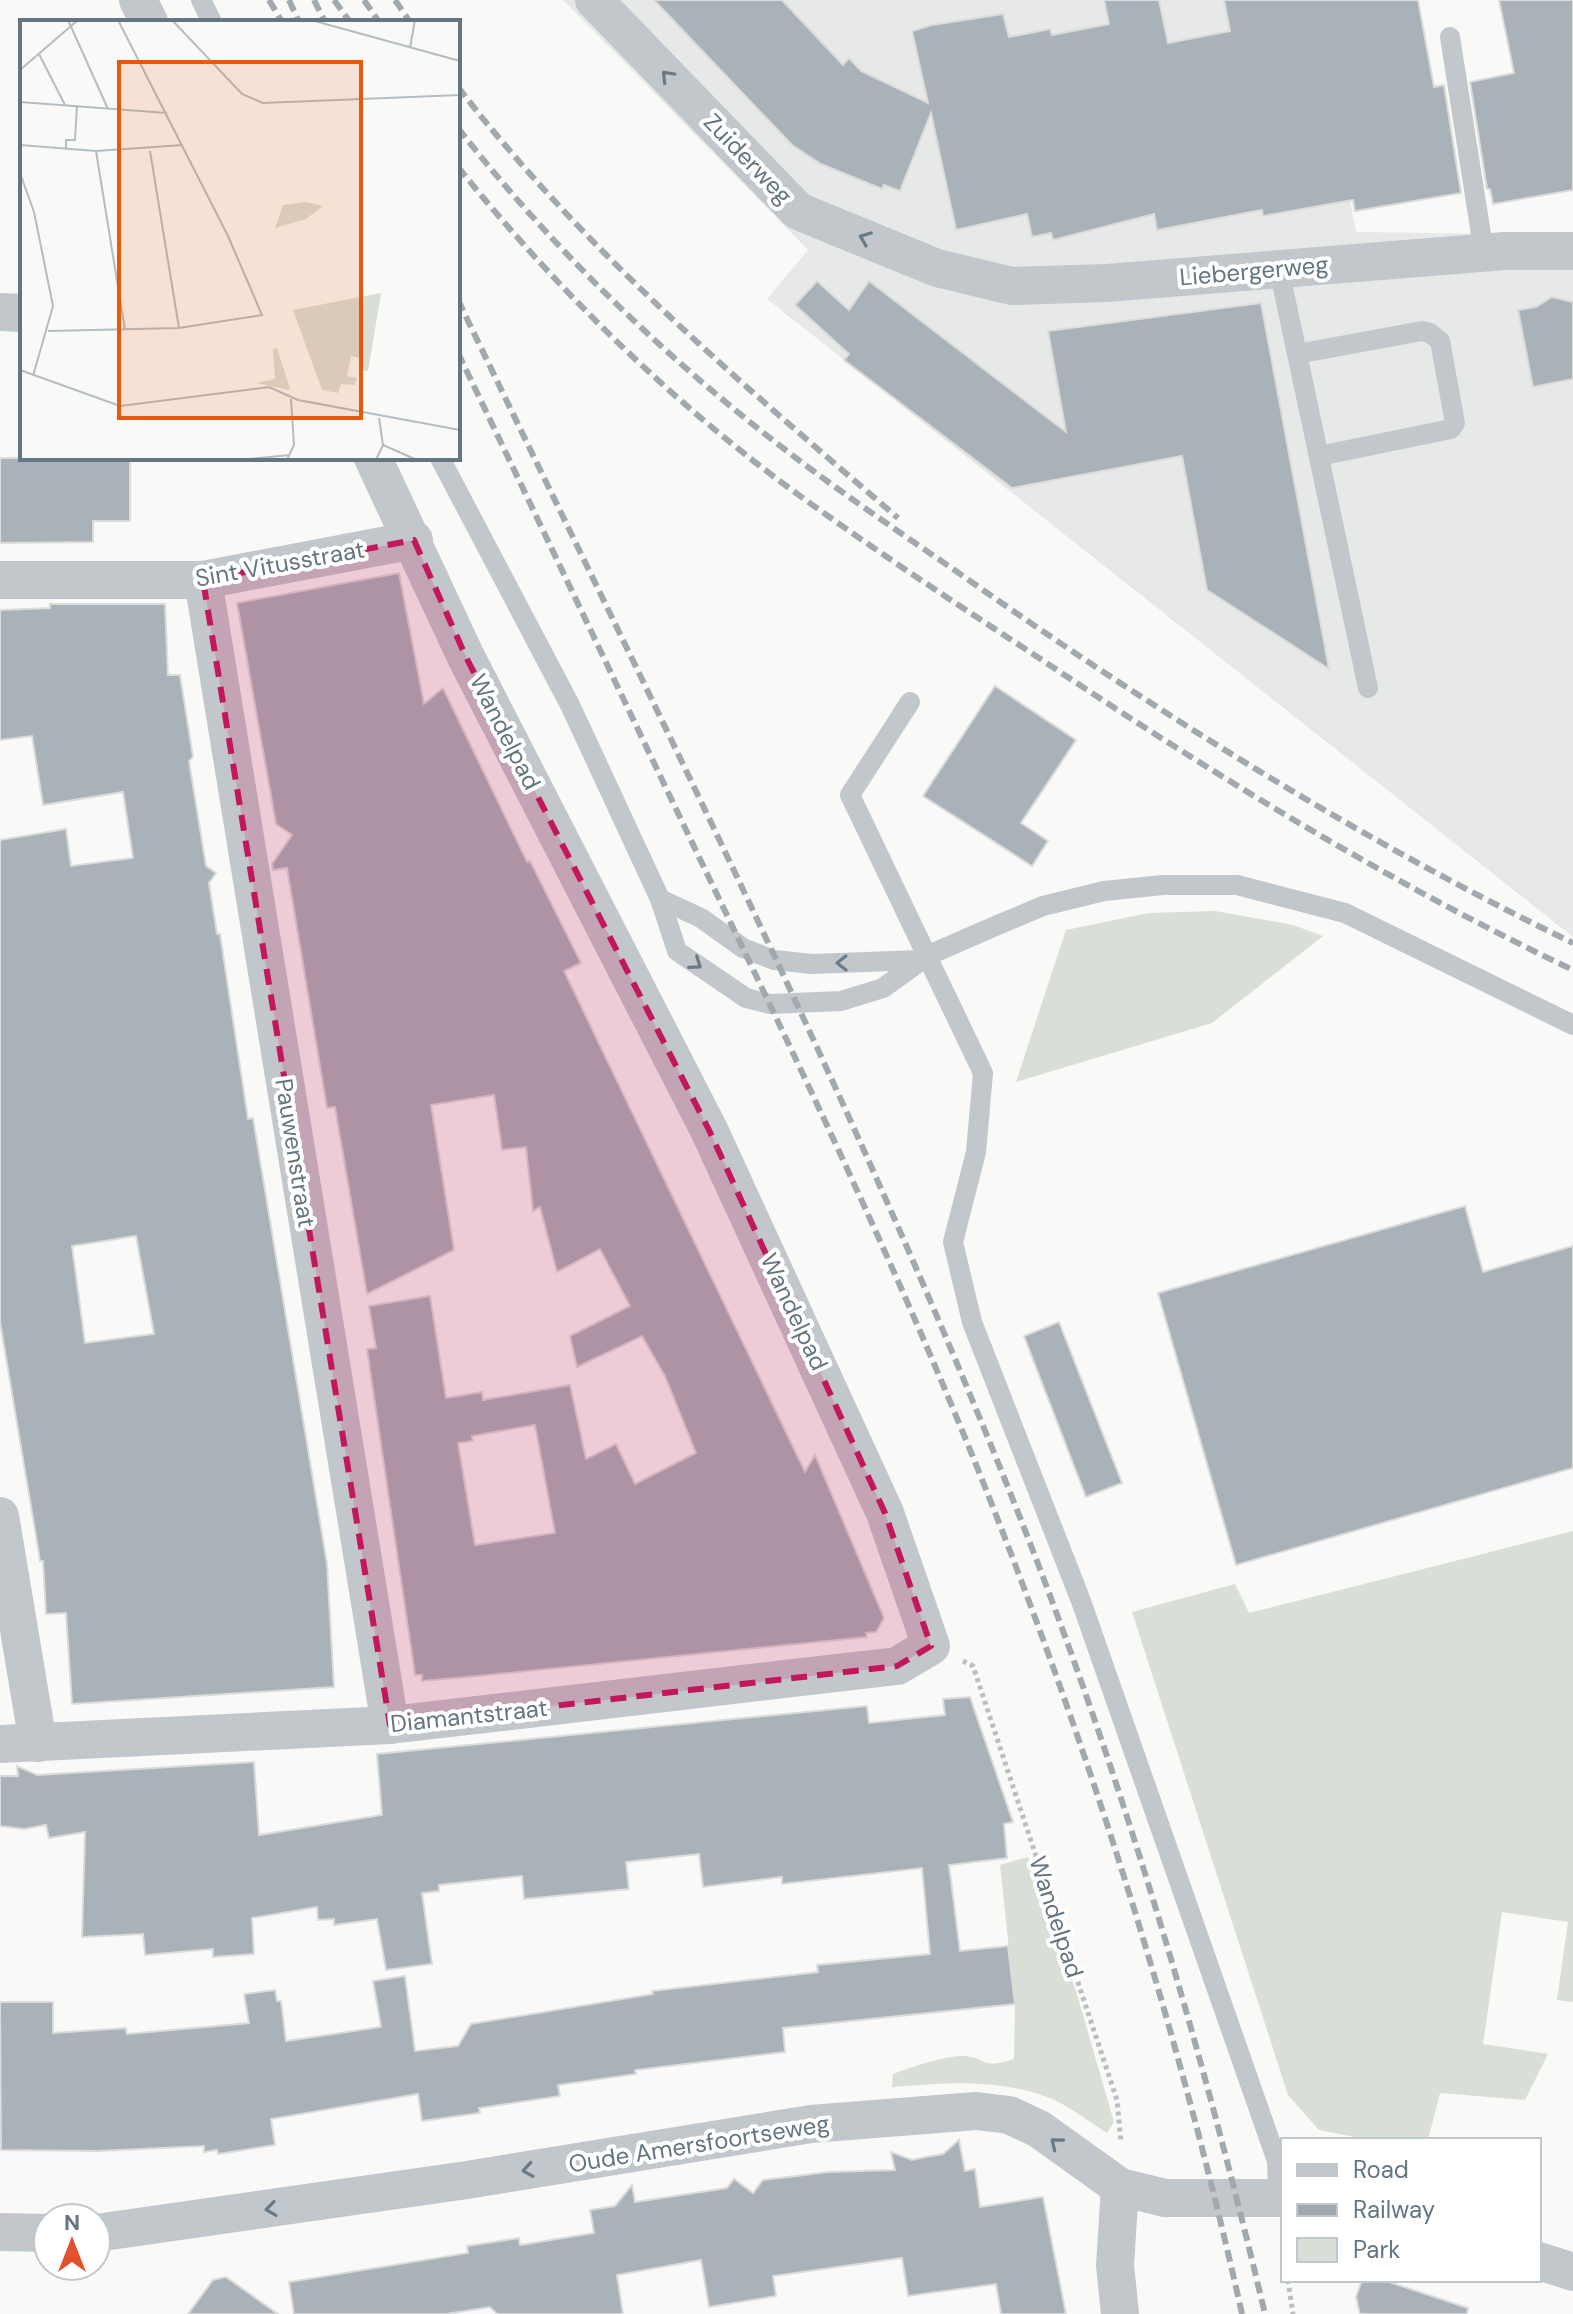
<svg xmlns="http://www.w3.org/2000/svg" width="1573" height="2314" font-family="'DM Sans',sans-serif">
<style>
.built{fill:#e7e8e8}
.green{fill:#d9ded6}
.building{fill:#a9b2b8;stroke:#dbdbd9;stroke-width:2;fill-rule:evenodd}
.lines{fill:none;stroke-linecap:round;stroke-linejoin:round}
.path{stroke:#babec1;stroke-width:5;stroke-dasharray:4 4;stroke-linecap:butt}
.lane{stroke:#c2c7cb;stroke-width:20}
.street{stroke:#c2c7cb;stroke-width:38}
.rail{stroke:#a1a9af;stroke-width:6;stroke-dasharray:12 6;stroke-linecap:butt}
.oneway{stroke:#697a86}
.marked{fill:#c2185b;fill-opacity:0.2;stroke:#c2185b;stroke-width:6;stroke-dasharray:16 10;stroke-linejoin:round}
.labels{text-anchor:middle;stroke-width:8;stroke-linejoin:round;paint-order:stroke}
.street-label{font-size:24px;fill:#647682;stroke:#fff}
.inset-road{fill:none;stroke:#b4bdc1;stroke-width:2}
.view{fill:#e8590c;fill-opacity:0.15;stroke:#e8590c;stroke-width:4}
.inset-edge{fill:none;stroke:#647682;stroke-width:4}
</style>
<rect width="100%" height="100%" fill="#f9f9f7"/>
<polygon class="built" points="563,0 1311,0 1356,232 1573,235 1573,937 767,299 808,250"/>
<g class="green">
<polygon points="1215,911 1293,925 1323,936 1212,1023 1016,1082 1066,930 1149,913"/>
<polygon points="1573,1531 1573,2002 1557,2000 1568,1922 1502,1912 1483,2044 1548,2054 1525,2100 1440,2093 1428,2140 1370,2140 1319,2130 1288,2095 1132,1612 1235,1584 1249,1613"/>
<path d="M1028 1857 1076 1991 1114 2122 1107 2133C1088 2121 1068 2105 1047 2097 996 2078 944 2083 892 2087L893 2074C909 2068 947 2055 964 2056 989 2058 979 2070 1014 2059L1015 2004 1000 1865Z"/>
</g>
<g class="building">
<polygon points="654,0 782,0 843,65 849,58 861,71 928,103 912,31 932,25 1003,14 1009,37 1050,29 1052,35 1109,24 1104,0 1159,0 1168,43 1230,31 1224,0 1418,0 1434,87 1444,85 1461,193 1355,211 1353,200 1263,216 1262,210 1157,230 1154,214 1053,240 1051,233 1032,237 1027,214 956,230 931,113 900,191 884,185 882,189 821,164 792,145"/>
<polygon points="1499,0 1573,0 1573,190 1493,204 1490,189 1487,189 1470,82 1514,73"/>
<polygon points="817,281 849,310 869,281 1066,432 1048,331 1261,303 1329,669 1207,590 1182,456 1012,488 844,360 849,354 795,305"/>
<polygon points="1552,297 1573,302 1573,379 1533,387 1518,310 1536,307"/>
<polygon points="0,458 130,458 130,521 93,521 93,542 0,543"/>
<path d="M399 573 424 704 443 688 527 862 530 861 581 963 564 971 805 1472 815 1455 884 1618 876 1632 866 1633 867 1637 467 1677 422 1681V1675H415L367 1349 376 1348 369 1306 430 1296 446 1398 482 1392 483 1400 570 1385 586 1459 616 1444 635 1484 696 1453 665 1376 642 1336 577 1367 570 1336 630 1306 600 1249 557 1272 540 1207 533 1211 526 1147 502 1150 494 1095 431 1105 454 1250 367 1294 335 1107 327 1108 287 868 273 870 272 864 292 835 276 824 237 603ZM535 1425 555 1533 475 1545 458 1443 473 1441 472 1436Z"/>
<path d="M50 604H165L168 675H180L193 757 189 761 206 866 216 873 209 883 217 934H220L248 1119 253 1118 327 1564 334 1687 72 1704 66 1613 46 1614 43 1561H40L37 1542 0 1322V840L66 829 71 866 133 858 123 792 43 805 32 736 0 740V610L50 608ZM136 1236 154 1334 85 1343 72 1246Z"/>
<polygon points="995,686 1076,740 1021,823 1048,841 1032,866 923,796"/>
<polygon points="1465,1206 1483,1272 1573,1246 1573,1468 1236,1565 1158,1293"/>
<polygon points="1059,1322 1122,1483 1086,1497 1024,1336"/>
<polygon points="970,1697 1013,1822 1004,1824 1007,1858 949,1865 960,1951 1008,1946 1015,2004 783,2028 785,2052 635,2070 636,2074 558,2085 560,2096 479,2108 480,2113 422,2121 418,2094 271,2119 275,2145 218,2154 217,2150 204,2152 204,2146 98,2151 1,2150 0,2002 53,2002 53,2033 126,2028 127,2034 249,2023 244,1994 275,1990 277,2001 281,2001 286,2041 381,2027 373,1981 405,1976 415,2051 458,2046 471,2024 653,1994 652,1991 818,1972 817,1965 930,1954 922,1868 782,1884 782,1877 703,1887 699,1854 626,1862 629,1889 524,1899 522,1876 439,1885 439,1891 422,1893 432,1964 386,1970 377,1919 334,1925 334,1919 318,1920 317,1907 252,1918 254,1954 213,1957 213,1949 145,1955 143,1934 82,1937 85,1832 49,1838 46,1825 24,1829 0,1826 0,1776 18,1776 17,1766 37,1775 254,1762 259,1835 382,1815 377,1754 867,1706 869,1723 945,1715 943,1699"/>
<polygon points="959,2140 965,2171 975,2169 980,2207 1043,2197 1066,2314 1001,2314 996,2284 908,2296 902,2258 773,2276 776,2296 709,2307 701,2260 617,2275 623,2314 497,2314 490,2307 446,2314 294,2314 289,2282 468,2253 467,2246 519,2238 520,2245 594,2233 590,2210 615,2206 632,2185 635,2202 727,2188 734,2179 753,2193 763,2180 829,2172 895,2170 891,2152 912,2160 926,2157 943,2154"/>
<polygon points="226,2277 278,2314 188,2314 213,2280"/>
<polygon points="1362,2280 1383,2280 1468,2308 1467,2314 1360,2314 1356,2297"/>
</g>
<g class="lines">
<g class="path">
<polyline points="963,1661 973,1666 1117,2100 1121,2142"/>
<polyline points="1288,2280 1293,2314"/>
</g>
<g class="lane">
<polyline points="201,0 212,22"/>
<polyline points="1450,37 1484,253"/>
<polyline points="1279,269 1368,688"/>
<polyline points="1297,354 1422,331 1430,333 1440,341 1455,423 1451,429 1319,456"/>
<polyline points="440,458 570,705 660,899 677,951 746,998 770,1004 841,1001 883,988 929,955 993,927 1043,906 1104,891 1163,885 1237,885 1345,913 1573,1025"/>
<polyline points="910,702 850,795 983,1073 976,1152 953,1242 972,1322 1081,1601 1277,2161 1278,2198"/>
<polyline points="660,899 701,918 743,948 774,960 812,964 920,960"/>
</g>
<g class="street">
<polyline points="138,0 149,22"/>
<polyline points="594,0 798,211 937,268 1012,286 1107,283 1505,251 1573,251"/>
<polyline points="0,312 22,313"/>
<polyline points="0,580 203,580 414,540"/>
<polyline points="203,580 390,1725"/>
<polyline points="0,1516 38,1743"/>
<polyline points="0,1744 390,1725 897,1666 931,1646 885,1513 709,1130 466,657 373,458"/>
<polyline points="1120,2187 1115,2265 1120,2314"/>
<polyline points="0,2232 48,2233"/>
<polyline points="96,2233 467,2180 811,2124 976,2111 1009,2115 1039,2129 1120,2187 1165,2198 1283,2198"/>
<polyline points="1539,2261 1573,2272"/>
</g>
<g class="rail">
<polyline points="269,0 282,22"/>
<polyline points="289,0 299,22"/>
<polyline points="314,0 325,22"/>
<polyline points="334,0 350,22"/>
<polyline points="364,0 379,22"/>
<polyline points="395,0 410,22"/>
<path d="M458 87C584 251 742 384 898 518"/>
<path d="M458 128C557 255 679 371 808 467 859 505 911 540 963 576 1158 713 1358 839 1573 943"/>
<path d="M458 167C552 284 661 392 781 482 865 544 952 601 1039 658 1211 773 1386 881 1573 970"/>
<path d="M458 300C644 687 840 1072 1001 1470 1112 1743 1197 2027 1265 2314"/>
<path d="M458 353C547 538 635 724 724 909 815 1098 905 1287 983 1482 1090 1751 1179 2031 1242 2314"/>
</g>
</g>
<defs><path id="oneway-chevron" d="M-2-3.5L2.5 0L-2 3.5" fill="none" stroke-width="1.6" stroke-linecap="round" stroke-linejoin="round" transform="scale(2)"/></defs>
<g class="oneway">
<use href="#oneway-chevron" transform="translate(667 76) rotate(-134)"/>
<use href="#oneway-chevron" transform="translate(865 238) rotate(-158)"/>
<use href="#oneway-chevron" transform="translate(842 963) rotate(179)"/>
<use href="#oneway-chevron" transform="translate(696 964) rotate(35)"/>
<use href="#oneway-chevron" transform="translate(1056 2143) rotate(-141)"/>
<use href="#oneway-chevron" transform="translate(528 2170) rotate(171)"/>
<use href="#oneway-chevron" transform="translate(271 2209) rotate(172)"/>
</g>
<path class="marked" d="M414 540 466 657 709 1130 885 1513 931 1646 897 1666 390 1725 203 580Z"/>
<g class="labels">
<g class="street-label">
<text transform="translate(748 159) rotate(46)" y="8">Zuiderweg</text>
<text transform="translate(1254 271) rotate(-5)" y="8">Liebergerweg</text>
<text transform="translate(280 564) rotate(-10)" y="8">Sint Vitusstraat</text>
<text transform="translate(505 732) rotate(63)" y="8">Wandelpad</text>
<text transform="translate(295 1153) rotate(81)" y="8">Pauwenstraat</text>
<text transform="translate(794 1312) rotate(65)" y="8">Wandelpad</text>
<text transform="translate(469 1716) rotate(-6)" y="8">Diamantstraat</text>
<text transform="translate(1056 1917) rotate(72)" y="8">Wandelpad</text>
<text transform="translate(699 2144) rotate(-9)" y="8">Oude Amersfoortseweg</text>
</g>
</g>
<g transform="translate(20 20)">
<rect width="440" height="440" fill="#f9f9f7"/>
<path d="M286 182 303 186 286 199 255 208 263 185ZM361 273 348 351 339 350 340 338 331 336 327 356 337 358 334 365 321 364 318 373 302 370 273 290ZM257 328 270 369 269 370 236 363 255 359 253 329Z" fill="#d9ded6"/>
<path class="inset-road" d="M48 0 88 89M152 0 222 74 243 83 440 75M291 0 440 41M390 28 395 0M19 34 45 85M0 50 58 0M0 82 147 93M0 125 76 131 163 125M46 129V120H55L57 86M76 131 105 310M130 131 159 308M0 153 14 192 33 286 13 356M28 311 159 308 242 295 208 216 98 0M0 350 100 386 249 367 278 380 440 410M363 425 397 440M219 440 270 435M267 440 274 425 271 379M356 440 363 425 359 398"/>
<path class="view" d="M99 42H341V398H99Z"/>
<rect width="440" height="440" class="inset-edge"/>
</g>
<rect x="1281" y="2138" width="260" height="144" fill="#ffffff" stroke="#c1c8cd" stroke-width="2"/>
<rect x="1297" y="2164" width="40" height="12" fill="#c2c7cb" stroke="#c1c8cd" stroke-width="2"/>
<text x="1353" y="2178" font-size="24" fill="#647682">Road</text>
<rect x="1297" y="2204" width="40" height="12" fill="#a1a9af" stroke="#c1c8cd" stroke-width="2"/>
<text x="1353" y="2218" font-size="24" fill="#647682">Railway</text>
<rect x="1297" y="2238" width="40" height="24" fill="#d9ded6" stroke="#c1c8cd" stroke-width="2"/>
<text x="1353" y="2258" font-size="24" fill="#647682">Park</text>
<g transform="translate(72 2242)"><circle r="38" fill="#ffffff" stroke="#c1c8cd" stroke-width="2"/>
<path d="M0-6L14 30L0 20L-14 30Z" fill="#e3512d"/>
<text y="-12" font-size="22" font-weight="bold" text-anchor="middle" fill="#647682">N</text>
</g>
</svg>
